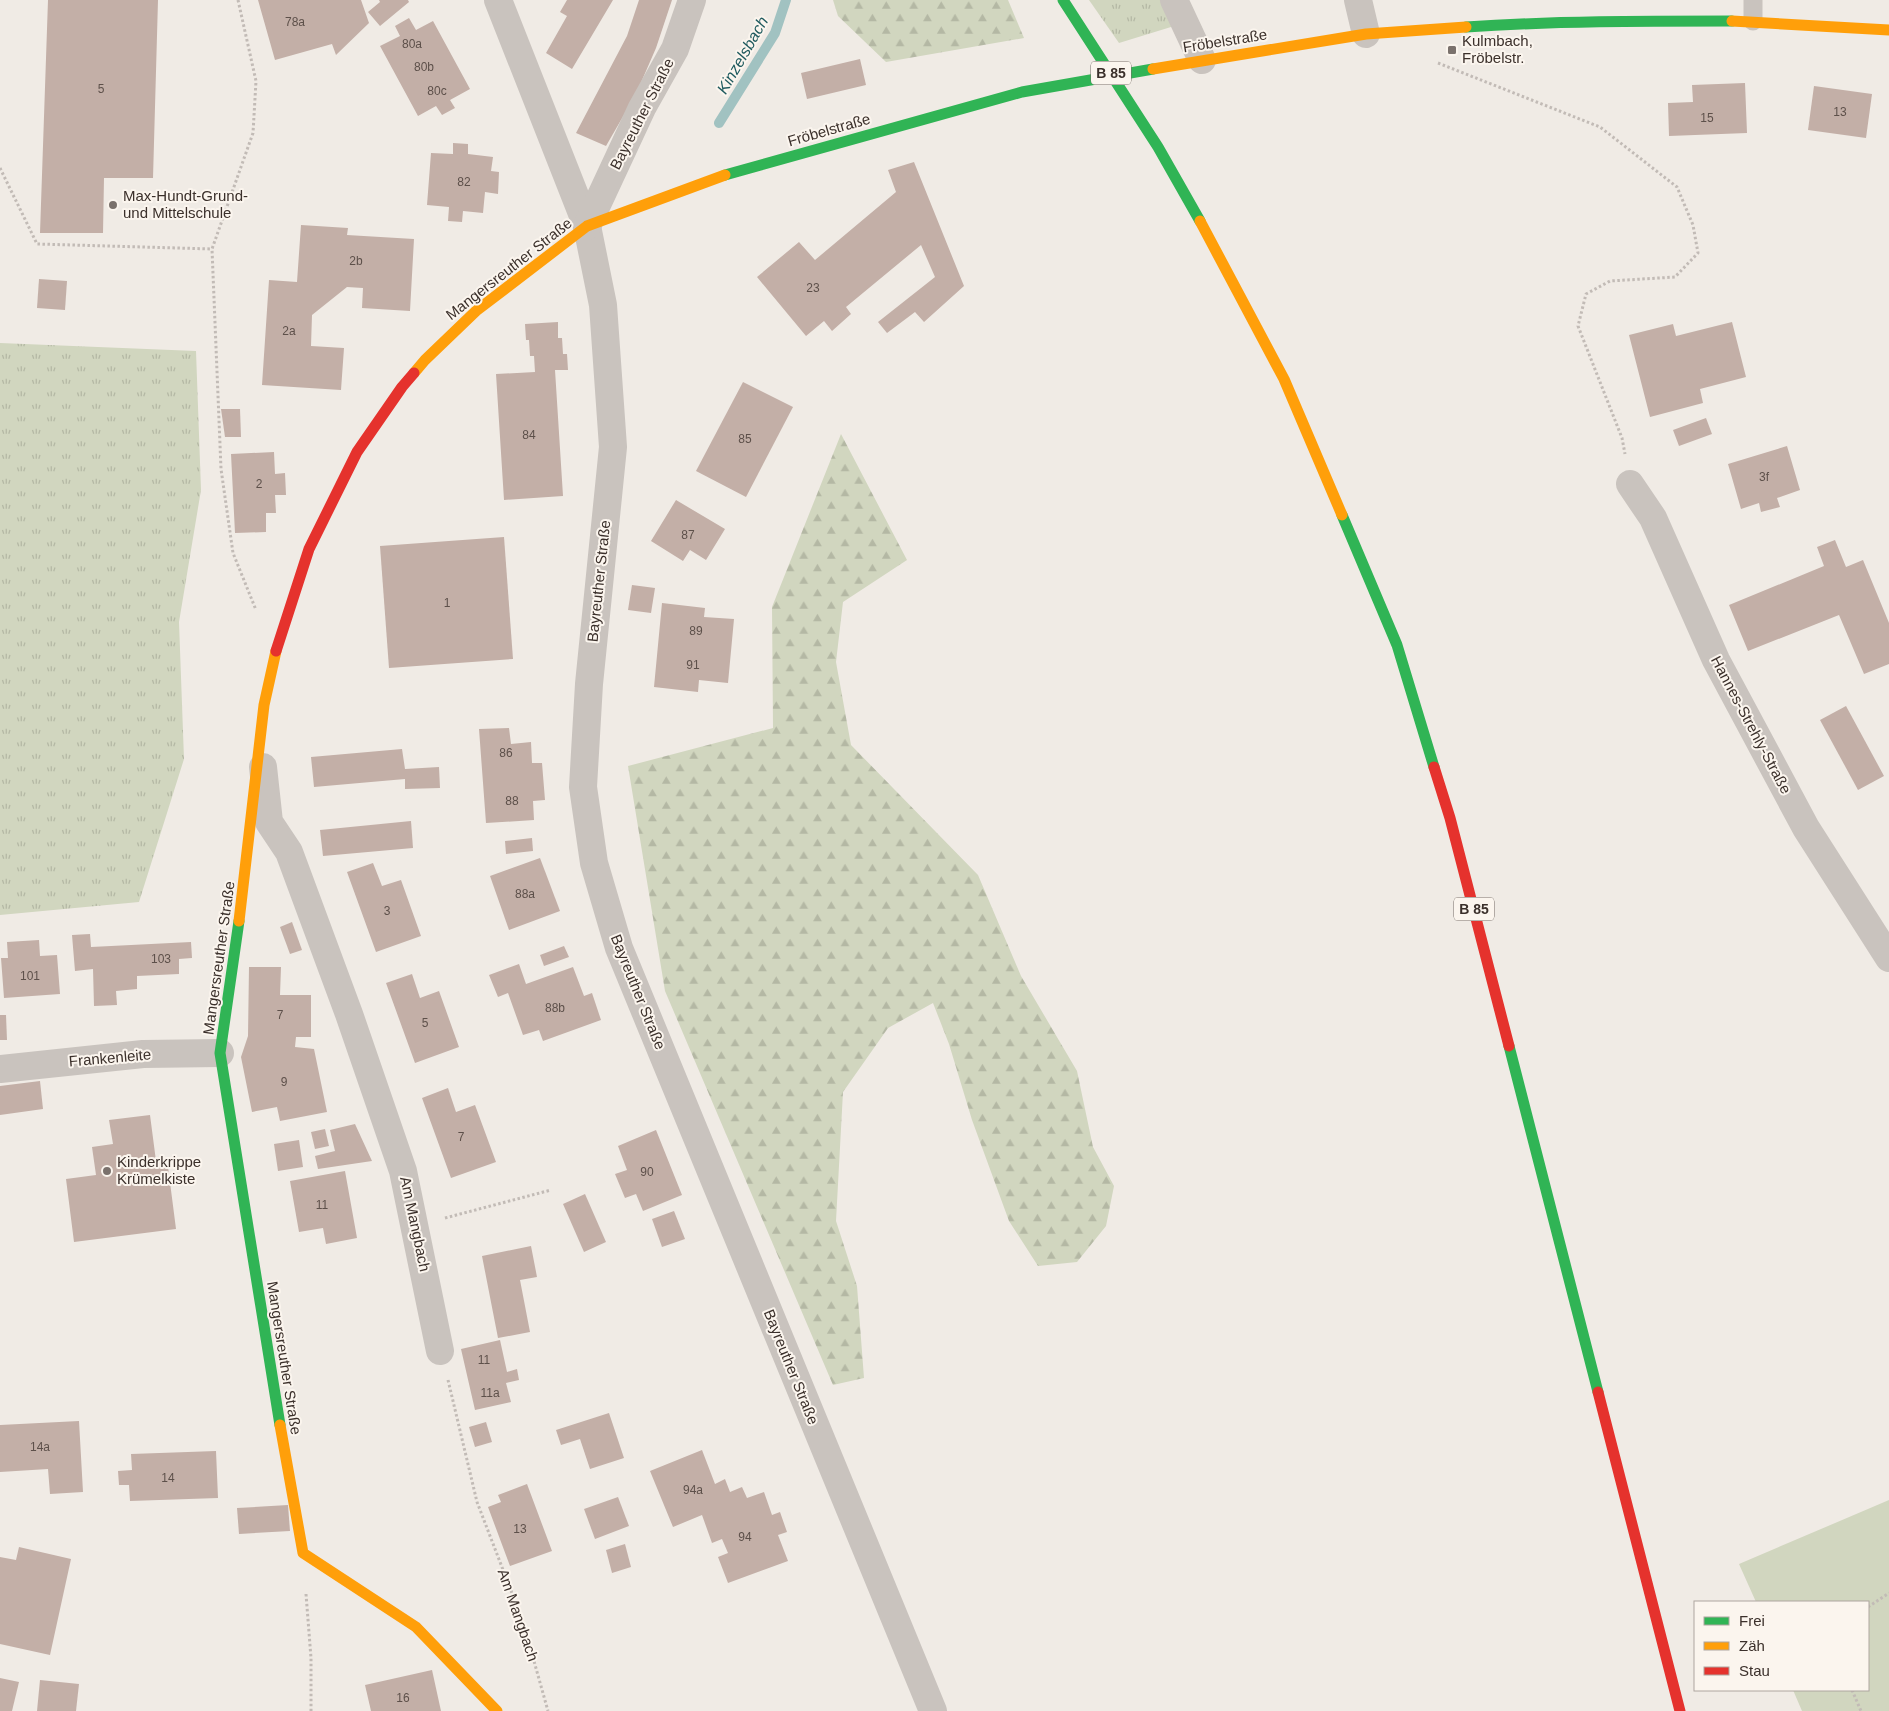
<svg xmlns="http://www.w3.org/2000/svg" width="1889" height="1711" font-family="Arial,sans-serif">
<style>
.grass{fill:url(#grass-tufts)}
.forest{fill:url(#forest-firs)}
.garden{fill:#d1d6bf}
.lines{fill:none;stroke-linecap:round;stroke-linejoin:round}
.stream{stroke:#a1c2c1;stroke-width:10}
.building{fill:#c3afa7}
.path{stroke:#c2bbb6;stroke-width:3;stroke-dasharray:2.5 2.5;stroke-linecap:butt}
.lane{stroke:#c9c3be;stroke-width:19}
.street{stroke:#c9c3be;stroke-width:28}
.fast{stroke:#30b455;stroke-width:11}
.slow{stroke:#ff9f0a;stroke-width:11}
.jam{stroke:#e5322d;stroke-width:11}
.poi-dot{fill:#7a716c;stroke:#fbf5ee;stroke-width:2}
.labels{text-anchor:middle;stroke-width:4;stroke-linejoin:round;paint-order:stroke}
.number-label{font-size:12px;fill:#5d504a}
.shield{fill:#fbf5ee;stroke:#756b66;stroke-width:1}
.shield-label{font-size:14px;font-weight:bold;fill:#3b302b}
.street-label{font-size:15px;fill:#3b302b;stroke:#fbf5ee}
.poi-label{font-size:15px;fill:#3b302b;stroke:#fbf5ee;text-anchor:start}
.water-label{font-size:16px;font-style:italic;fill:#1f5a5e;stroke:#fbf5ee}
</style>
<defs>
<pattern id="grass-tufts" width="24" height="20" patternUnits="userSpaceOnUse" patternTransform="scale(1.25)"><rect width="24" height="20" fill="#d1d6bf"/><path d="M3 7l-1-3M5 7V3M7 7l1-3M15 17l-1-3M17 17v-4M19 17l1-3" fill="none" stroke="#b4b8a4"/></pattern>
<pattern id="forest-firs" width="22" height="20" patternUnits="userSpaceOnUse" patternTransform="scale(1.25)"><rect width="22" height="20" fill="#d1d6bf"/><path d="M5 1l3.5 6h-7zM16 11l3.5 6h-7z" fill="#b4b8a4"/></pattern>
</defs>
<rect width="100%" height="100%" fill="#f0ebe5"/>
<g class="grass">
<polygon points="1089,0 1174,0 1184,23 1119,43"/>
<polygon points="0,343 196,351 201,490 179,622 184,759 139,902 0,915"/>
</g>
<g class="forest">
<polygon points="833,0 1008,0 1024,38 886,62 838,16"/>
<polygon points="841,434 907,560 843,602 836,662 851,745 978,875 1021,976 1077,1071 1093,1147 1114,1186 1106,1226 1077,1262 1038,1266 1009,1221 972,1120 949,1044 933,1003 888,1028 843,1092 836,1221 857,1286 864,1378 833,1385 665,991 628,766 773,728 772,607"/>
</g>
<polygon class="garden" points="1889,1500 1889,1711 1802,1711 1793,1690 1868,1690 1868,1602 1756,1602 1739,1564"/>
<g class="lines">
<polyline class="stream" points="719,123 775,33 786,0"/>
</g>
<g class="building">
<polygon points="48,0 158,0 153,178 104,178 103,233 40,233"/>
<polygon points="258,0 361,0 369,23 336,55 332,44 275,60"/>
<polygon points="379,0 408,0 409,2 380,26 368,12 380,2"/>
<polygon points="567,0 613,0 572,69 546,53 567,16 560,12"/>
<polygon points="639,0 672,0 656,48 636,94 606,146 576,133 627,36"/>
<polygon points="409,18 416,30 433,21 470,89 450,100 455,108 442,115 436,106 418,116 380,46 400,36 395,26"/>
<polygon points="860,59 866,85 807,99 801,73"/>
<polygon points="1745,83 1747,133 1669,136 1668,103 1693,102 1692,85"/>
<polygon points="1814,86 1872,94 1866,138 1808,130"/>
<polygon points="453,143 468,144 468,154 493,157 491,171 499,172 498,194 485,192 483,213 463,211 462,222 448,221 449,207 427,205 431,153 453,154"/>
<polygon points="914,162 964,286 924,322 915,312 887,333 878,322 935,277 921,245 846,307 851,314 832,331 824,321 806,336 757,277 799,242 815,260 896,192 888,170"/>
<polygon points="301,225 348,228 347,235 414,239 410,311 362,308 363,288 347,287 312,315 311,346 344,348 341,390 262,385 269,280 297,282"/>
<polygon points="39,279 67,281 65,310 37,308"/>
<polygon points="558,322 558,338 562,338 563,354 567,354 568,370 555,370 563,496 504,500 496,374 535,372 534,356 530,356 529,340 526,340 525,324"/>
<polygon points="1732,322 1746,377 1700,389 1703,403 1650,417 1629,335 1673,324 1676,336"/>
<polygon points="743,382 793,407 746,497 696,471"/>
<polygon points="221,409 240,409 241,437 225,437"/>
<polygon points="1706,418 1712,434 1679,446 1673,430"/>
<polygon points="1787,446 1800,490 1777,498 1780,507 1761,512 1759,503 1741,509 1728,464"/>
<polygon points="274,452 275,474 285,473 286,495 275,495 276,513 266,513 266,532 235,533 231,454"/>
<polygon points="676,500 725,529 706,560 690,550 683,561 651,541"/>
<polygon points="504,537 513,659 389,668 380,546"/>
<polygon points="1835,540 1846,567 1863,560 1889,623 1889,664 1864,674 1839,615 1748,651 1729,605 1824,566 1817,547"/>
<polygon points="632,585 655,588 651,613 628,610"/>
<polygon points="662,603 705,608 704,617 734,619 728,683 699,680 698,692 654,687"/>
<polygon points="1846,706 1884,776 1858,790 1820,720"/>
<polygon points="509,728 511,744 531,742 532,763 542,763 545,800 533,801 534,820 486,823 479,729"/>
<polygon points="402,749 405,769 439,767 440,788 405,789 405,779 314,787 311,757"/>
<polygon points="411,821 413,848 323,856 320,830"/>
<polygon points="532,838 533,851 506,854 505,841"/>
<polygon points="540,858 560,911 509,930 490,876"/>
<polygon points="373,863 382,886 401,880 421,936 376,952 347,872"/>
<polygon points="292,922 302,950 290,954 280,927"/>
<polygon points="90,934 91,947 191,942 192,958 179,959 179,974 137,976 137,989 116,991 117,1005 94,1006 93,969 75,971 72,935"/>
<polygon points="39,940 40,956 57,955 60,994 4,998 1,958 8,958 7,942"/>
<polygon points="564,946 569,957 544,966 540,955"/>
<polygon points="519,964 526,984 573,967 584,996 592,993 601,1020 543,1041 539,1030 523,1035 508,993 498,997 489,975"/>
<polygon points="249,967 281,967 280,995 311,995 311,1037 296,1037 295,1047 314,1049 327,1112 280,1121 277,1107 252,1112 241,1057 248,1036"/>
<polygon points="412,974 420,998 439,991 459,1047 415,1063 386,983"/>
<polygon points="0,1015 6,1015 7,1040 0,1040"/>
<polygon points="40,1081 43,1109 0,1115 0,1086"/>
<polygon points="448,1088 456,1112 475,1105 496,1162 451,1178 422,1098"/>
<polygon points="150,1115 156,1161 167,1159 176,1229 74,1242 66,1179 96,1175 92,1147 113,1144 109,1120"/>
<polygon points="355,1124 372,1161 318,1169 315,1156 335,1151 330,1130"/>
<polygon points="325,1129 329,1146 315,1149 311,1132"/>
<polygon points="656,1130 682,1195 643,1211 636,1194 625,1198 615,1174 627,1170 618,1146"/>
<polygon points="299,1140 303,1167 278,1171 274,1144"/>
<polygon points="345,1171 357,1238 326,1244 323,1228 299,1232 290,1181"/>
<polygon points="585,1194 606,1242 584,1252 563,1204"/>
<polygon points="674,1211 685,1239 662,1247 652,1219"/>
<polygon points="531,1246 537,1277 520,1280 530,1332 498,1338 482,1256"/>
<polygon points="500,1340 507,1372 517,1369 519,1380 506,1383 511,1402 475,1410 461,1349"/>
<polygon points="609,1413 624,1458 590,1469 580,1439 561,1445 556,1430"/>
<polygon points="79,1421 83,1492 50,1494 48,1469 0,1472 0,1425"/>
<polygon points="486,1422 492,1442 475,1447 469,1427"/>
<polygon points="702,1450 715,1484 725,1479 730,1492 742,1487 747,1498 764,1492 772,1515 780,1512 787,1532 778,1535 788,1561 728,1583 718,1557 728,1553 722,1539 712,1543 702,1515 673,1527 650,1471"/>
<polygon points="216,1451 218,1498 130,1501 129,1485 119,1485 118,1471 132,1470 131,1454"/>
<polygon points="527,1484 552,1551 510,1566 488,1507 501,1502 498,1495"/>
<polygon points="618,1497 629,1526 595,1539 584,1509"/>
<polygon points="288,1505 290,1531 239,1534 237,1508"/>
<polygon points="625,1544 631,1567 612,1573 606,1550"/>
<polygon points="19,1547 71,1559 50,1655 0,1644 0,1557 16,1560"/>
<polygon points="432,1670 441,1711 371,1711 365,1685"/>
<polygon points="0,1678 19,1682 12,1711 0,1711"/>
<polygon points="40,1680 79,1684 76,1711 37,1711"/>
</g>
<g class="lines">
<g class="path">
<polyline points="238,0 256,81 253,133 212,249 221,469 233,553 256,610"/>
<polyline points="1438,63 1600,127 1677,187 1693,225 1698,253 1675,277 1610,281 1586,294 1578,326 1622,438 1625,454"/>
<polyline points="0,168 37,244 212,249"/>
<polyline points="445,1218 551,1190"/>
<polyline points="448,1380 477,1502 523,1622 548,1711"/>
<polyline points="306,1594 311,1658 311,1711"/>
<polyline points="1868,1607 1889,1593"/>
<polyline points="1852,1690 1861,1711"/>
</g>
<polyline class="lane" points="1753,21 1753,0"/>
<g class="street">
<polyline points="498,0 587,226 603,305 613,447 589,684 583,787 594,863 619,948 933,1711"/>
<polyline points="1174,0 1202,60"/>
<polyline points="1358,0 1366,34"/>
<polyline points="587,226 642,108 675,49 692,0"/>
<polyline points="1630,484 1653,518 1716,660 1806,828 1889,958"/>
<polyline points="263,767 269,822 289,852 349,1014 403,1171 440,1351"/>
<polyline points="0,1069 143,1054 220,1053"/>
</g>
<g class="fast">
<polyline points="1063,0 1158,147 1200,221"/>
<path d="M1466 27C1555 21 1643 21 1732 21"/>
<polyline points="725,175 1022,92 1153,69"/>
<polyline points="1342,515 1397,645 1434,767"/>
<polyline points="239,921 220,1053 280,1425"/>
<polyline points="1509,1046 1598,1392"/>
</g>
<g class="slow">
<polyline points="1732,21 1889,30"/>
<polyline points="1153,69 1366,34 1466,27"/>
<polyline points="1200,221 1284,379 1342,515"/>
<polyline points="414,373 425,360 476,311 587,226 725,175"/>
<polyline points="239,921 264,705 276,651"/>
<polyline points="280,1425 303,1553 416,1627 497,1711"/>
</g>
<g class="jam">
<polyline points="276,651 309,549 357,452 402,387 414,373"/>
<polyline points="1434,767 1450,818 1509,1046"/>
<polyline points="1598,1392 1680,1711"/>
</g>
</g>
<g class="poi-dot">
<rect x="1447" y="45" width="10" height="10" rx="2.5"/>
<circle cx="113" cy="205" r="5"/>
<circle cx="107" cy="1171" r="5"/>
</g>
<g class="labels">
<g class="number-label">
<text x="295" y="26">78a</text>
<text x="412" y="48">80a</text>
<text x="424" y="71">80b</text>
<text x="101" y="93">5</text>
<text x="437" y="95">80c</text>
<text x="1840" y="116">13</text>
<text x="1707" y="122">15</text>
<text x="464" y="186">82</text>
<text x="356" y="265">2b</text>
<text x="813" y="292">23</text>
<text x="289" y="335">2a</text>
<text x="529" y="439">84</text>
<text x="745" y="443">85</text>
<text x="1764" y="481">3f</text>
<text x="259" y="488">2</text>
<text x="688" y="539">87</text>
<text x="447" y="607">1</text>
<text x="696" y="635">89</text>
<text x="693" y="669">91</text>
<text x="506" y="757">86</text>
<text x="512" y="805">88</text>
<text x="525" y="898">88a</text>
<text x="387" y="915">3</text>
<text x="161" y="963">103</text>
<text x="30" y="980">101</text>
<text x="555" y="1012">88b</text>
<text x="280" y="1019">7</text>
<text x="425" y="1027">5</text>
<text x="284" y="1086">9</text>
<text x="461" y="1141">7</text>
<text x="647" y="1176">90</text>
<text x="322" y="1209">11</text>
<text x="484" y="1364">11</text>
<text x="490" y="1397">11a</text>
<text x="40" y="1451">14a</text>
<text x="168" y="1482">14</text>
<text x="693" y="1494">94a</text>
<text x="520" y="1533">13</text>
<text x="745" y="1541">94</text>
<text x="403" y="1702">16</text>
</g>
<g class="shield">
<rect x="1091" y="61.5" width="40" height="23" rx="4"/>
<rect x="1454" y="897.5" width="40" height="23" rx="4"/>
</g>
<g class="shield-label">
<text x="1111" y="78">B 85</text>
<text x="1474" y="914">B 85</text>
</g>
<g class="street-label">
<text transform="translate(1225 41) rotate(-9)" y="5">Fröbelstraße</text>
<text transform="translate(642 114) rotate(-63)" y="5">Bayreuther Straße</text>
<text transform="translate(829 130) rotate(-16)" y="5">Fröbelstraße</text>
<text transform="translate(509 269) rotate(-38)" y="5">Mangersreuther Straße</text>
<text transform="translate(599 581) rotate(-84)" y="5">Bayreuther Straße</text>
<text transform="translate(1751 725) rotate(62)" y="5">Hannes-Strehly-Straße</text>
<text transform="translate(219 958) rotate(-82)" y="5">Mangersreuther Straße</text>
<text transform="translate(638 992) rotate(68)" y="5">Bayreuther Straße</text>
<text transform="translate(110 1058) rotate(-5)" y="5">Frankenleite</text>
<text transform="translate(415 1224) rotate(78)" y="5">Am Mangbach</text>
<text transform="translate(284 1358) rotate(81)" y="5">Mangersreuther Straße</text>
<text transform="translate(791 1367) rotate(68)" y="5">Bayreuther Straße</text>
<text transform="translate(518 1615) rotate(71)" y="5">Am Mangbach</text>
</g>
<g class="poi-label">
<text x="1462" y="46">Kulmbach,<tspan x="1462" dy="17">Fröbelstr.</tspan></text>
<text x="123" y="201">Max-Hundt-Grund-<tspan x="123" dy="17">und Mittelschule</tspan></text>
<text x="117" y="1167">Kinderkrippe<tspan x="117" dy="17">Krümelkiste</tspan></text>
</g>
<g class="water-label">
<text transform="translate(742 55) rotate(-60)" y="6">Kinzelsbach</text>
</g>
</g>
<rect x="1694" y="1601" width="175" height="90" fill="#fbf5ee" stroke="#aea6a0"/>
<rect x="1704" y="1617" width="25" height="8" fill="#30b455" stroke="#aea6a0"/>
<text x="1739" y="1626" font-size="15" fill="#3b302b">Frei</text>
<rect x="1704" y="1642" width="25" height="8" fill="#ff9f0a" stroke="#aea6a0"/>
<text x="1739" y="1651" font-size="15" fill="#3b302b">Zäh</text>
<rect x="1704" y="1667" width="25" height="8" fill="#e5322d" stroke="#aea6a0"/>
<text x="1739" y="1676" font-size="15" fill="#3b302b">Stau</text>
</svg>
